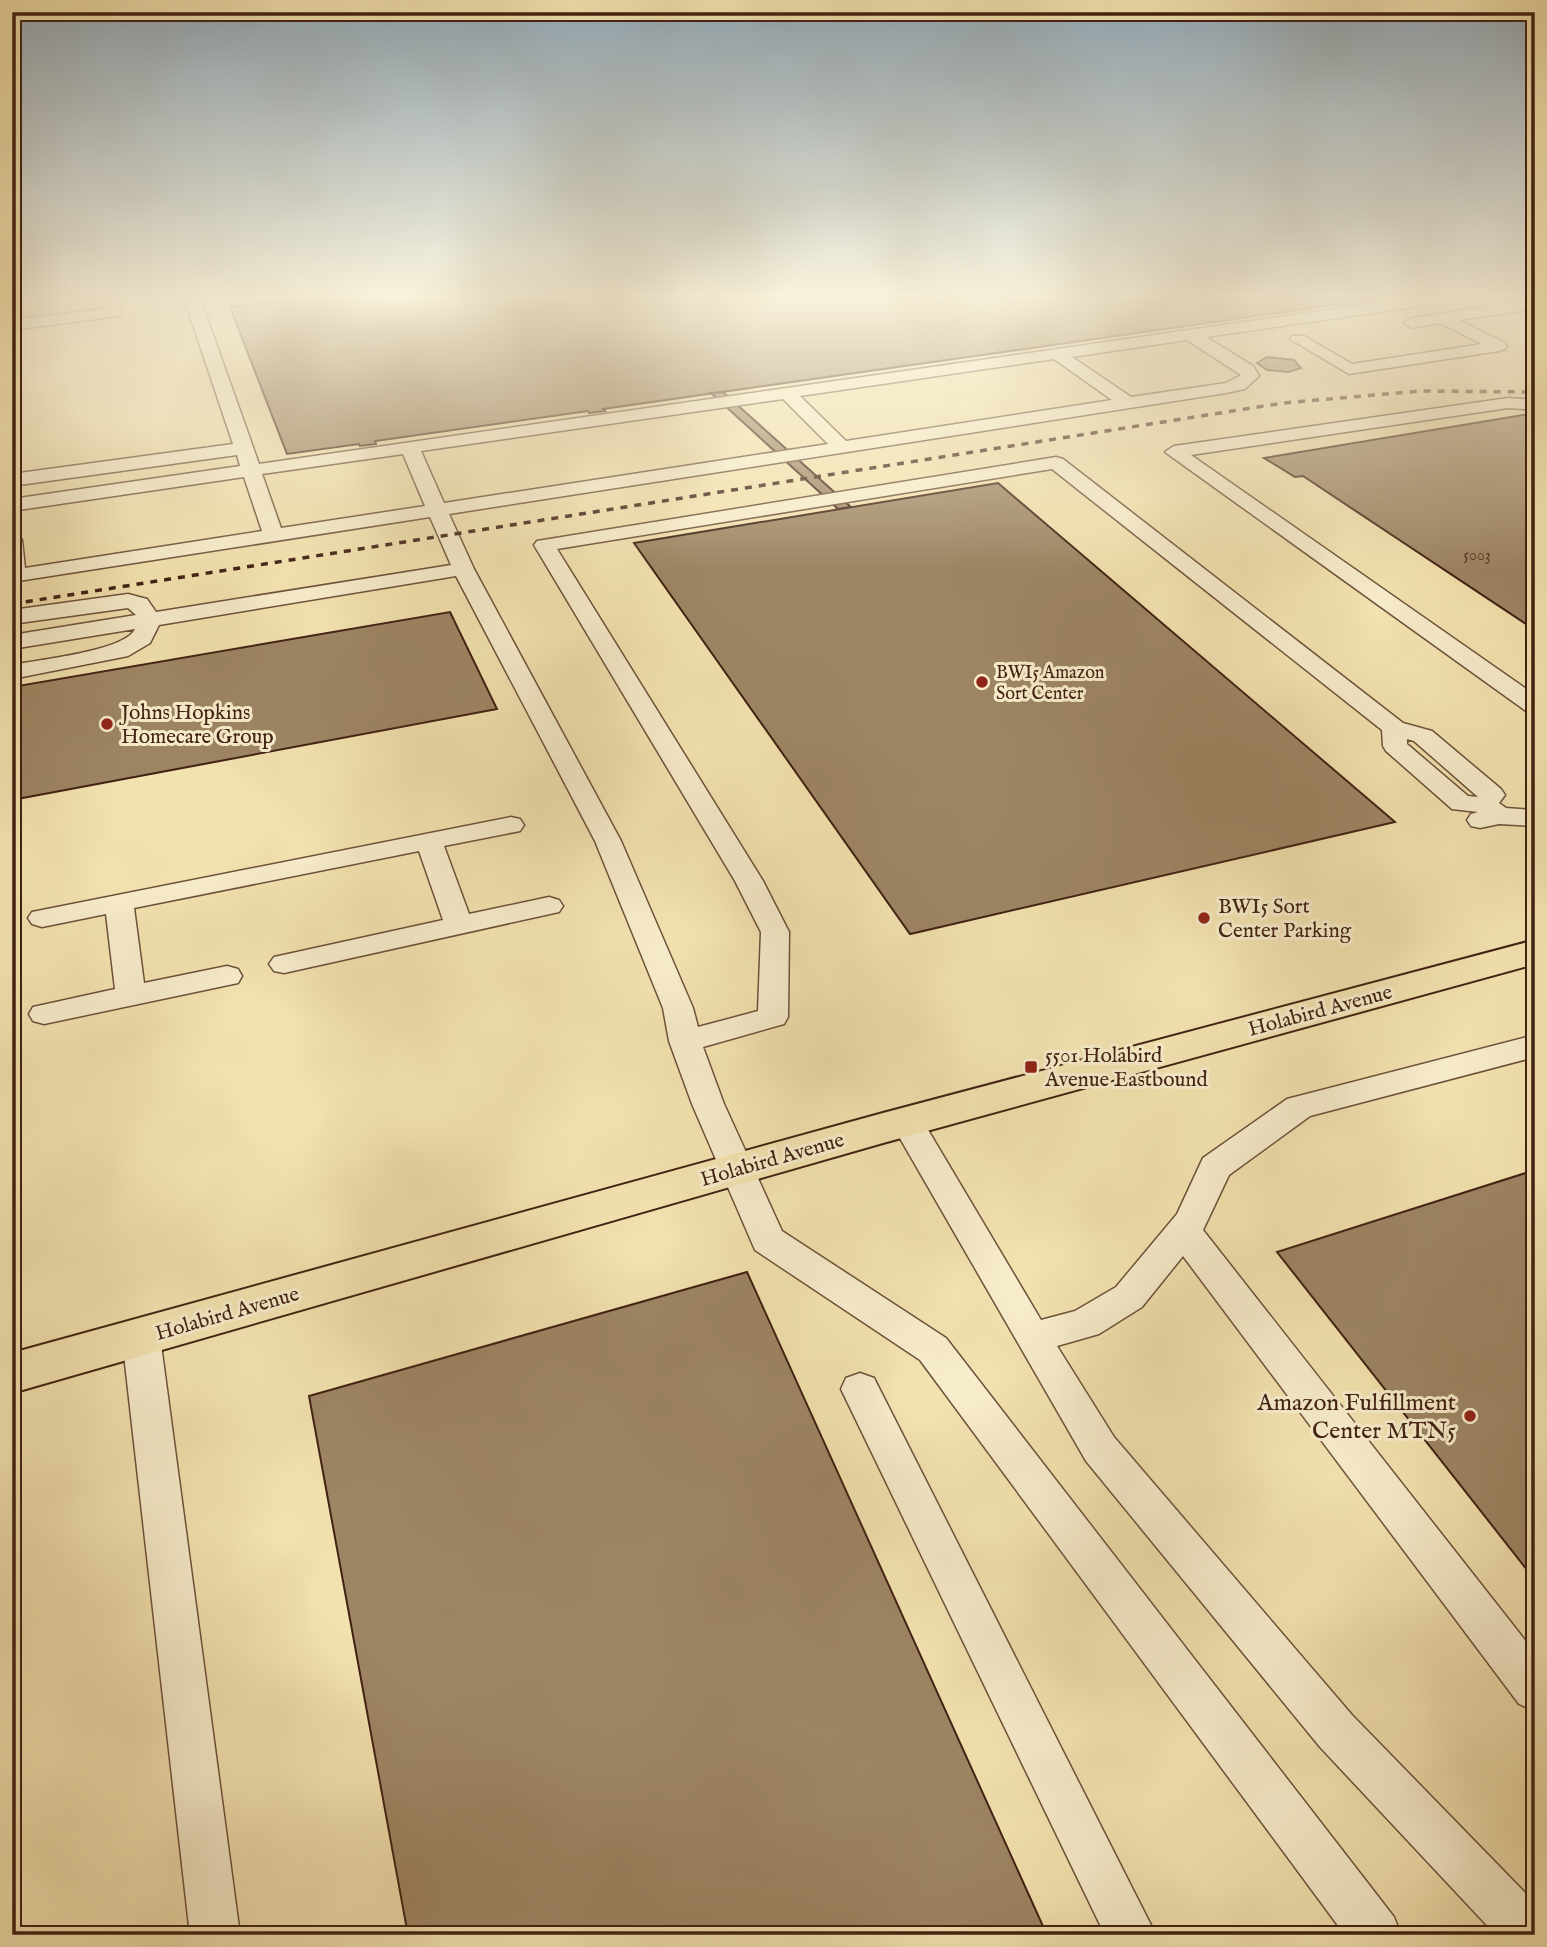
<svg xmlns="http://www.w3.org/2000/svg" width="1547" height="1947" font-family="'IM FELL English',serif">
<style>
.building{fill:#9d8564;stroke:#412113;stroke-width:2}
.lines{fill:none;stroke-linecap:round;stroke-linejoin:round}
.minor-casing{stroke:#6d513a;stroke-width:3}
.major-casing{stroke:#412113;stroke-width:4}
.minor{fill:#f7eccb;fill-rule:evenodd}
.major{fill:#f2e2af;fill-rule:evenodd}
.rail{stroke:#412113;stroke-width:3.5;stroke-dasharray:7 7;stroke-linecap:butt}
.poi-dot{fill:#8f2418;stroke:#f7eccb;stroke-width:2.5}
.labels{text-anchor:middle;stroke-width:6;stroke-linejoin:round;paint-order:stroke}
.far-number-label{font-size:16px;fill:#583a27}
.far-poi-label{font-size:18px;fill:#412113;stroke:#f7eccb;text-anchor:start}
.poi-label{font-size:21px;fill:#412113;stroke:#f7eccb;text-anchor:start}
.street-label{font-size:21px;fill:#412113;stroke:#f7eccb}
.near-poi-label{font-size:24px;fill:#412113;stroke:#f7eccb;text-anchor:end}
</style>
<rect width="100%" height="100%" fill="#f2e2af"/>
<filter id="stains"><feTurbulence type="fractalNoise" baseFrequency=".00286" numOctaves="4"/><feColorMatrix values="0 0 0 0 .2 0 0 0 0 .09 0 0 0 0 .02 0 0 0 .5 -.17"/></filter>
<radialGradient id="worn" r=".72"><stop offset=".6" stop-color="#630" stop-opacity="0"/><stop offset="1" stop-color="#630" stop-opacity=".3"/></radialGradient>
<g class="building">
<polygon points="307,298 1382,298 603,409 605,411 589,413 588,411 375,441 376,444 360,446 359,444 287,454 230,307"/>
<polygon points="1267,357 1294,360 1301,368 1288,372 1267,370 1257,363"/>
<polygon points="723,392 851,507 838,509 711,393"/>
<polygon points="1535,413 1535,630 1303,476 1295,477 1264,458"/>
<polygon points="998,483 1395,822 910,934 634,543"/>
<polygon points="450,612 497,709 12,800 12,687"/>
<polygon points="1535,1170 1535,1580 1277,1252"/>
<polygon points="747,1272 1047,1935 408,1935 309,1396"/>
</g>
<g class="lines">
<defs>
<g id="minor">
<polygon points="102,298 116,298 121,313 119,316 12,330 12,320 104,309"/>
<path d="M184 298H200L259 464 1411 298H1450L1442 303 1206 337 1253 366 1259 376 1245 389 1226 393 449 514 474 569 621 841 693 1008 698 1027 758 1011 761 932 735 881 534 545 537 541 1056 457 1063 459 1403 723 1432 731 1501 789 1505 795 1499 803 1506 808 1535 810V826L1499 824 1480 828 1471 826 1467 820 1471 814 1478 812 1452 809 1386 751 1383 746 1382 730 1052 469 557 549 763 881 789 932 788 1017 784 1024 703 1047 724 1104 782 1231 946 1338 1394 1917 1401 1935H1345L920 1360 755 1250 692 1104 669 1041 663 1008 595 841 456 576 159 625 150 643 128 656 12 679V665C37 660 125 651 135 629L12 649V635L136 615 128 608 12 624V610L128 594 147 599 156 612 451 565 430 517 12 582V534L19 536 22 540 25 568 262 531 244 477 12 511V499L240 466 237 455 12 486V474L233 444ZM1187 340 1241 375 1226 383 1131 397 1072 357ZM1054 359 1112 400 846 441 800 396ZM783 399 828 444 444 503 421 451ZM403 454 425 506 281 528 262 474ZM1407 739 1414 741 1478 797 1468 796 1407 744Z"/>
<polygon points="1535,299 1535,309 1459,320 1505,343 1507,346 1505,349 1499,351 1349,374 1290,339 1292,336 1304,336 1352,364 1482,344 1440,323 1412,328 1404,323 1412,318"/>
<polygon points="1508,398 1535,400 1535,410 1508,408 1191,455 1535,695 1535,713 1526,711 1165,452 1174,446"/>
<polygon points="511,817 520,819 524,825 520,831 444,846 469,914 549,897 559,900 563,906 559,912 284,973 274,971 269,964 274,957 443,920 419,851 134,908 144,983 227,966 238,969 242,976 238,983 44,1024 33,1021 29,1014 33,1007 115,989 106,914 42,927 32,924 28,918 32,912"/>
<polygon points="1535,1035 1535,1057 1310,1116 1229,1175 1203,1230 1535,1653 1535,1711 1519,1704 1183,1256 1142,1307 1099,1334 1057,1346 1114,1437 1352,1715 1535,1903 1535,1935 1496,1935 1320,1747 1086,1461 890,1121 894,1113 906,1109 918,1113 1041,1320 1075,1311 1116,1287 1177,1214 1203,1158 1287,1099"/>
<polygon points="141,1322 154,1326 160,1337 240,1935 190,1935 122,1337 128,1326"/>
<polygon points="860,1373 874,1378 1156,1935 1105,1935 841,1389 846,1378"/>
</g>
<polygon id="major" points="1535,940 1535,964 883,1143 12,1393 12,1353 883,1113"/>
</defs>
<use href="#minor" class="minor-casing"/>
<use href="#major" class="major-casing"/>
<use href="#minor" class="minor"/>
<use href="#major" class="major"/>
<polyline class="rail" points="12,604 1283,403 1420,391 1535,392"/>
</g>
<linearGradient id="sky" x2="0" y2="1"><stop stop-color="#94acbc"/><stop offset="0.52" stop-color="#f9f2db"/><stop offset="1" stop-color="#f9f2db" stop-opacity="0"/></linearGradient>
<rect width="1547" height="570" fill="url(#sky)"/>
<g class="poi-dot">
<circle cx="982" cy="682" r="7"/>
<circle cx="107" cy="724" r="7"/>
<circle cx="1204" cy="918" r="7"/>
<rect x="1024" y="1060" width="14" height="14" rx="3.5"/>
<circle cx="1470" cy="1416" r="7"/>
</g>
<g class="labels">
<g class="far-number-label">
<text x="1477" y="560">5003</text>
</g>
<g class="far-poi-label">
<text x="996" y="678">BWI5 Amazon<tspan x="996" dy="21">Sort Center</tspan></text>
</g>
<g class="poi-label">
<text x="121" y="719">Johns Hopkins<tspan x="121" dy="24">Homecare Group</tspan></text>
<text x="1218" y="913">BWI5 Sort<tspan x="1218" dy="24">Center Parking</tspan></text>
<text x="1045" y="1062">5501 Holabird<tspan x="1045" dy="24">Avenue Eastbound</tspan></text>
</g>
<g class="street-label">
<text transform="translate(1320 1010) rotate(-15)" y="7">Holabird Avenue</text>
<text transform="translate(772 1159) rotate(-16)" y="7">Holabird Avenue</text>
<text transform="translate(227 1313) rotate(-16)" y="7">Holabird Avenue</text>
</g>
<g class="near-poi-label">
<text x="1456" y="1410">Amazon Fulfillment<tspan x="1456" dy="28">Center MTN5</tspan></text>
</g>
</g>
<rect width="1547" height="1947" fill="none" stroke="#f2e2af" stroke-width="42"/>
<rect x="14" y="14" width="1519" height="1919" fill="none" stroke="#412113" stroke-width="3.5"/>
<rect x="21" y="21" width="1505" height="1905" fill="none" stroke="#412113" stroke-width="2"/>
<rect width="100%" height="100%" filter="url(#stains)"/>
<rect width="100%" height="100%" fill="url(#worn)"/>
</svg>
